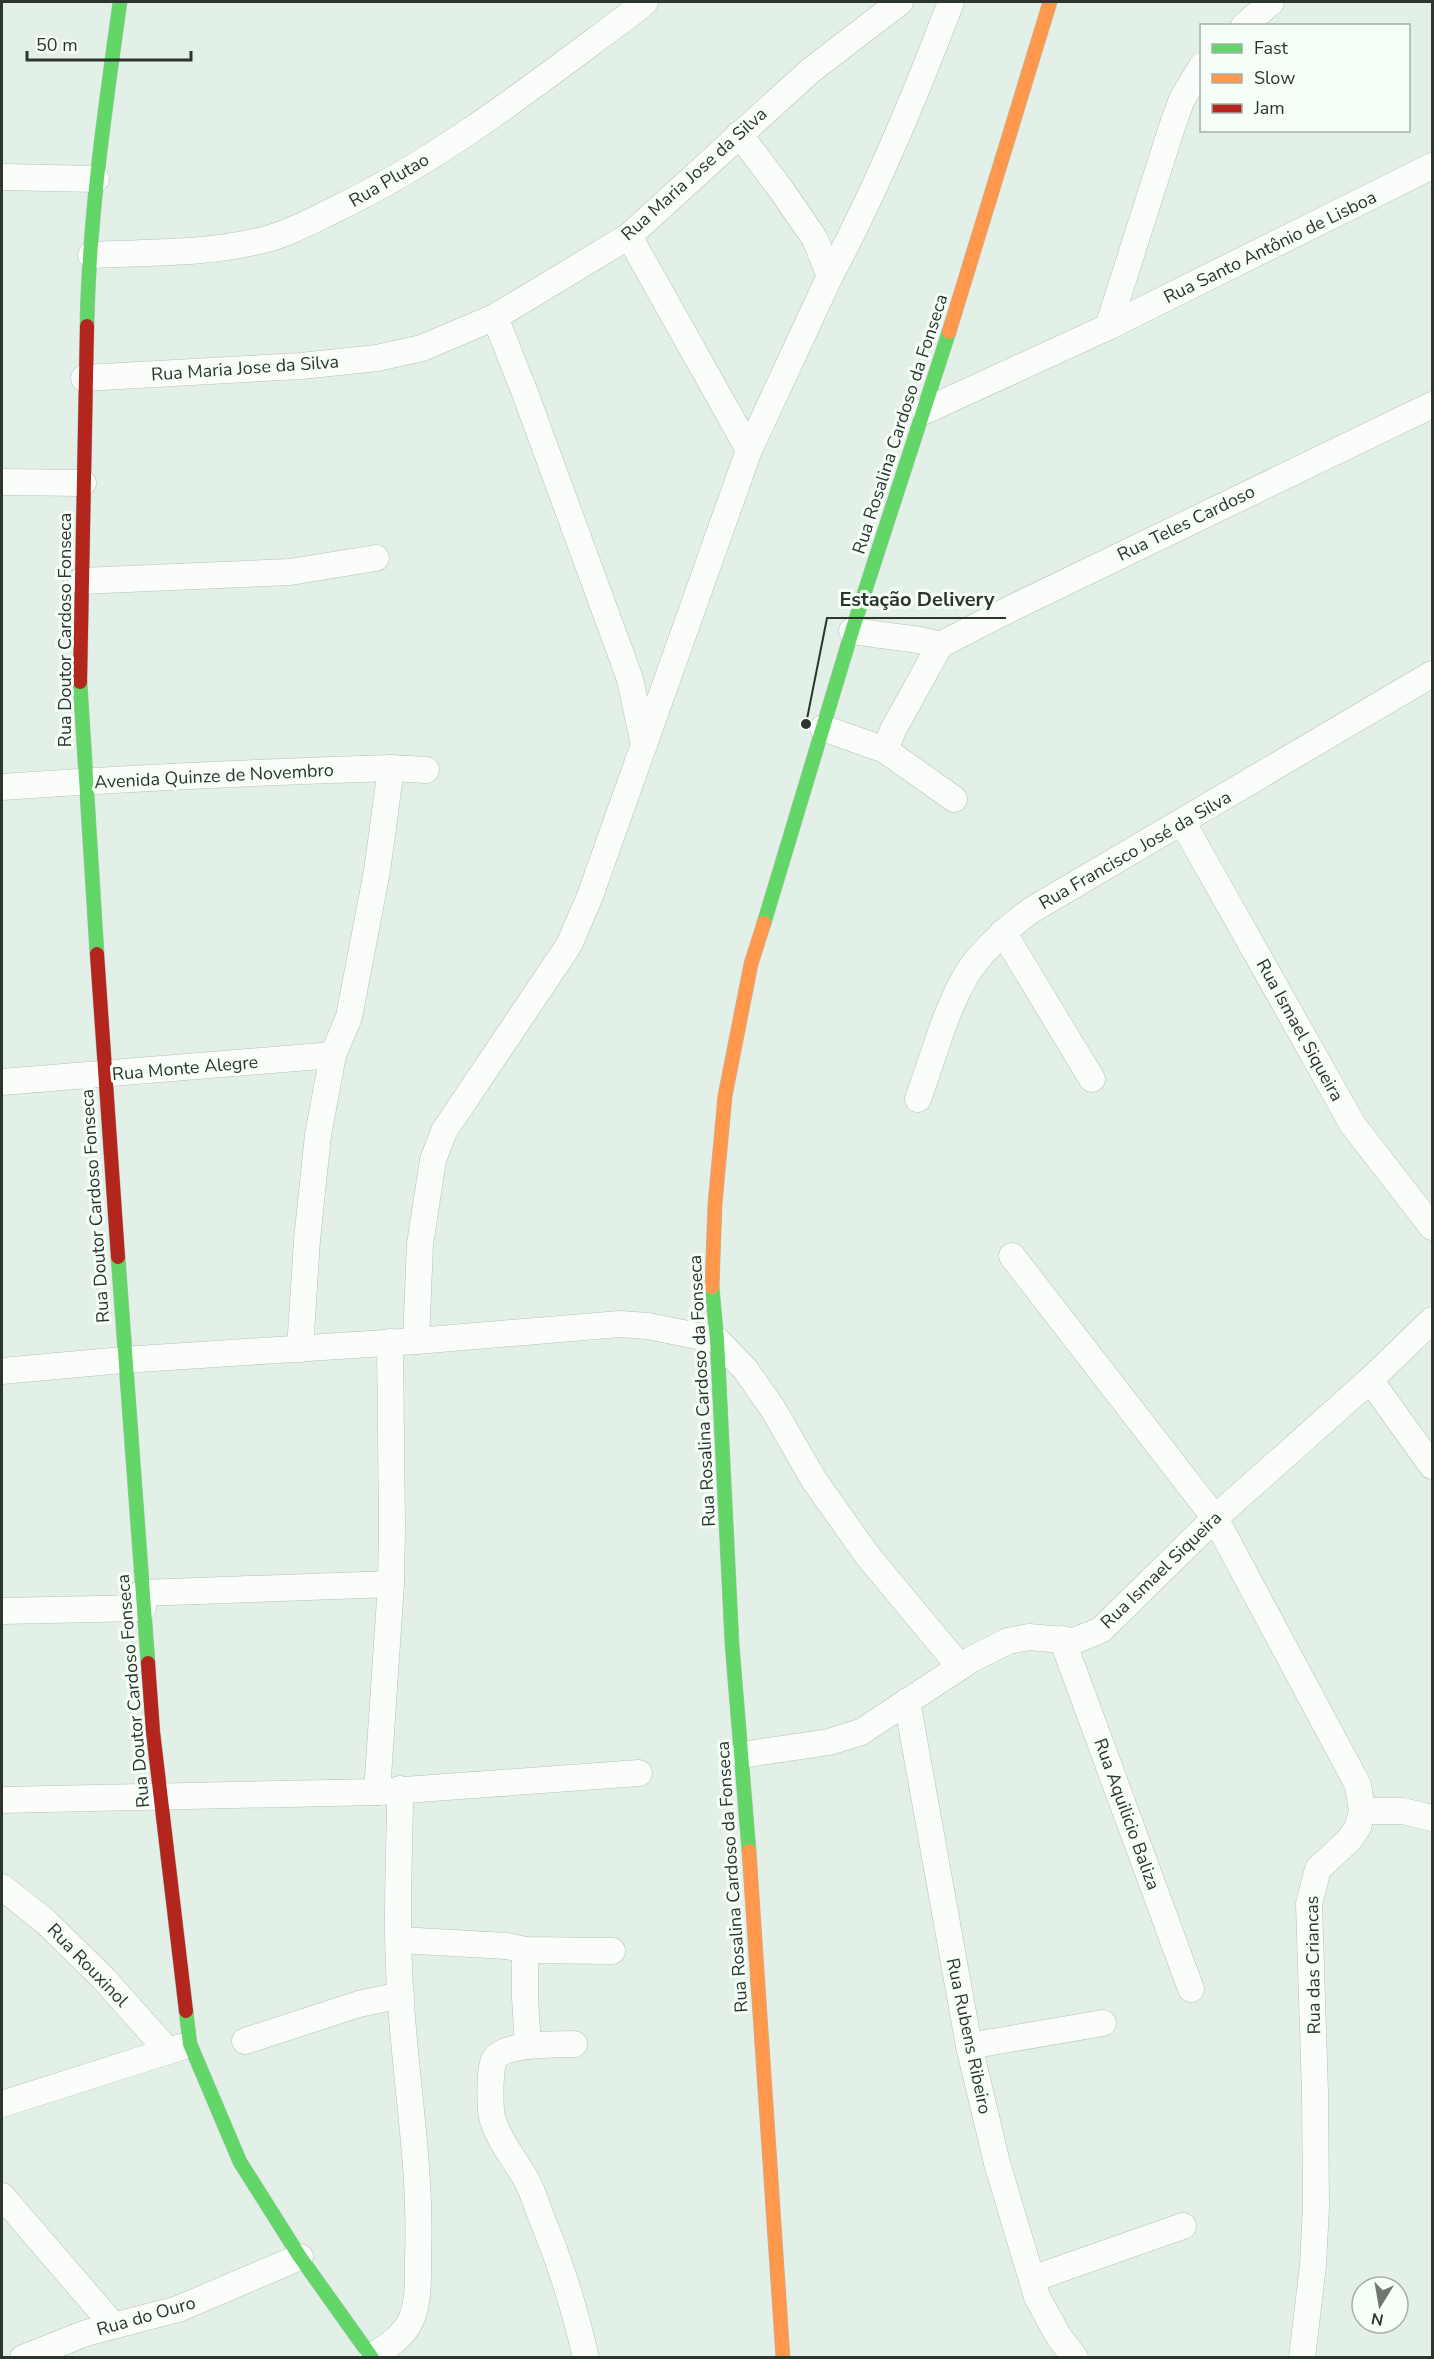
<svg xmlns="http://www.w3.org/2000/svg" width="1434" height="2359" font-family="'Nunito Sans',sans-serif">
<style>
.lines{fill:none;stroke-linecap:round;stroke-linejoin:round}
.street-casing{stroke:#b5c0b9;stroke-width:27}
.fast-casing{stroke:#b5c0b9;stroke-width:15}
.slow-casing{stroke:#b5c0b9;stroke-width:15}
.jam-casing{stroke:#b5c0b9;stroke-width:15}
.street{stroke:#fbfdfb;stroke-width:26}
.fast{stroke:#63d668;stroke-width:14}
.slow{stroke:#ff974d;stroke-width:14}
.jam{stroke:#b3261e;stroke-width:14}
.labels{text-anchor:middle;stroke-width:6;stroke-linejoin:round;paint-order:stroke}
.street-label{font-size:18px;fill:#2c362f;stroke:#f5fff8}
.leader{fill:none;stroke:#2c362f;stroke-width:2}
.callout-dot{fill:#2c362f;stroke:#f5fff8;stroke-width:2}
.callout-label{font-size:20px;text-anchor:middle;font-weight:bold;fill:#2c362f;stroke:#f5fff8;stroke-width:6;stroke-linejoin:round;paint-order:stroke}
</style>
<rect width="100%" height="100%" fill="#e2f0e7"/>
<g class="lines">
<defs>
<g id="street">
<polyline points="1244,26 1271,2"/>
<polyline points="2,177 96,179"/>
<polyline points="629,236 749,450"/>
<path d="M91 255C148 252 208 254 263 240 288 234 311 221 334 210 443 158 537 83 633 12L645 2"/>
<path d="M830 276C877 189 916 94 951 2"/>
<polyline points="495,317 525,393 630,679 644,745"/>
<polyline points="1108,327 1172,127 1182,99 1202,66"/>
<polyline points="84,378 301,366 377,358 422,348 495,317 629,236 810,71 900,2"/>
<polyline points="925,411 1108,327 1432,166"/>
<polyline points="2,482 83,483"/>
<polyline points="81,581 290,572 376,558"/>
<polyline points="852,631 919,640 940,645 893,730 885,750"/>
<polyline points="940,645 1012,608 1432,405"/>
<polyline points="823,728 885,750 954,799"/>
<path d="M2 787C131 778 261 772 391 768L426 770"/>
<polyline points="1183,823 1353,1125 1432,1227"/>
<polyline points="1003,932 1092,1079"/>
<polyline points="2,1082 333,1055"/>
<path d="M918 1099C933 1059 948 999 973 965 989 944 1009 927 1030 911L1432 674"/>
<polyline points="1012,1256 1215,1518 1358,1785 1362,1811 1358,1827 1349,1840 1318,1869 1309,1904 1315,2093 1316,2207 1313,2265 1302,2358"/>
<polyline points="416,1341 420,1244 433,1160 444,1131 569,945 590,896 749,450 830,276 815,239 780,188 739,134"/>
<polyline points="300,1349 307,1240 318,1135 333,1055 349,1017 377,871 391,768"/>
<polyline points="2,1371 123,1360 416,1341 620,1324 648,1326 717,1340 745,1369 773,1409 814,1480 867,1555 960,1667"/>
<polyline points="1370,1380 1432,1466"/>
<polyline points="142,1593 391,1584"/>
<polyline points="2,1611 143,1608"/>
<polyline points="1062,1639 1191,1989"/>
<polyline points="907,1701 969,2046 997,2163 1037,2297 1059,2337 1075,2358"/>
<polyline points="741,1755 829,1742 861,1732 972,1659 1008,1641 1029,1637 1074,1641 1101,1630 1215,1518 1370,1380 1432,1320"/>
<polyline points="377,1792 391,1584 392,1528 390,1342"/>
<polyline points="2,1800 377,1792 639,1773"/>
<polyline points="1362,1811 1403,1811 1432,1818"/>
<polyline points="2,1887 46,1922 104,1979 168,2051"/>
<polyline points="399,1940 507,1946 525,1950 612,1951"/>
<polyline points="525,1950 525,1997 528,2046"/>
<polyline points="245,2041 359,2004 401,1995"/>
<path d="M574 2044C556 2045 507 2043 495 2058 489 2066 490 2107 492 2117 499 2142 515 2159 527 2181 533 2192 537 2206 542 2219 561 2264 575 2310 586 2358"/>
<polyline points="969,2046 1103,2023"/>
<polyline points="2,2104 181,2047"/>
<polyline points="2,2196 113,2325"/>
<polyline points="1032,2279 1183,2226"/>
<path d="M372 2356C387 2347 403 2337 411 2320 419 2302 418 2276 418 2257 422 2160 402 2064 399 1967 396 1908 400 1848 400 1789"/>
<polyline points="23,2358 86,2333 178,2309 300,2257"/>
</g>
<g id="fast">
<path d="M87 326C89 217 105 110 120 2"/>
<polyline points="80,682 97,954"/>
<polyline points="764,923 852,631 949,332"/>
<polyline points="118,1257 148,1663"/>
<polyline points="712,1287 717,1340 732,1644 749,1851"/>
<polyline points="186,2011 190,2044 240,2162 300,2257 372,2358"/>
</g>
<g id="slow">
<polyline points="949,332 1050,2"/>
<polyline points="712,1287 715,1204 725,1096 751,964 764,923"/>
<polyline points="749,1851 783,2358"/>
</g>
<g id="jam">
<polyline points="80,682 87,326"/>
<polyline points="97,954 118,1257"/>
<polyline points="148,1663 153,1732 186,2011"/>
</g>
</defs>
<use href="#street" class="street-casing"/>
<use href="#fast" class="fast-casing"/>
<use href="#slow" class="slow-casing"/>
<use href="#jam" class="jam-casing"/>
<use href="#street" class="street"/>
<use href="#fast" class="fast"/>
<use href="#slow" class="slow"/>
<use href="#jam" class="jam"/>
</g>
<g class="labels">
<g class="street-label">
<text transform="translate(694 174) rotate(-42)" y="6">Rua Maria Jose da Silva</text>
<text transform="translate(389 180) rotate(-30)" y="6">Rua Plutao</text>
<text transform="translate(1270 247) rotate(-26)" y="6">Rua Santo Antônio de Lisboa</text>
<text transform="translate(245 368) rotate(-4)" y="6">Rua Maria Jose da Silva</text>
<text transform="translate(900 424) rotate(-72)" y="6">Rua Rosalina Cardoso da Fonseca</text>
<text transform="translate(1186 523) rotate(-26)" y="6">Rua Teles Cardoso</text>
<text transform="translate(65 630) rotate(-90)" y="6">Rua Doutor Cardoso Fonseca</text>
<text transform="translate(214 776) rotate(-3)" y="6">Avenida Quinze de Novembro</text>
<text transform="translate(1135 850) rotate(-30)" y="6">Rua Francisco José da Silva</text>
<text transform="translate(1300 1030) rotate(61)" y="6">Rua Ismael Siqueira</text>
<text transform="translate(185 1068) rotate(-5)" y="6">Rua Monte Alegre</text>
<text transform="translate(95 1206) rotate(-94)" y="6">Rua Doutor Cardoso Fonseca</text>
<text transform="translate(702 1391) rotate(-93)" y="6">Rua Rosalina Cardoso da Fonseca</text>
<text transform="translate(1161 1570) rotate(-44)" y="6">Rua Ismael Siqueira</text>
<text transform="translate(133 1691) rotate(-95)" y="6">Rua Doutor Cardoso Fonseca</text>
<text transform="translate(1127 1814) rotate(70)" y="6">Rua Aquilicio Baliza</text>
<text transform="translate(732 1877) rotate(-94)" y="6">Rua Rosalina Cardoso da Fonseca</text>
<text transform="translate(88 1965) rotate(46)" y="6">Rua Rouxinol</text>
<text transform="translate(1313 1965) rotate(-91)" y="6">Rua das Criancas</text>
<text transform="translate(969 2036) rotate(78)" y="6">Rua Rubens Ribeiro</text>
<text transform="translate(146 2316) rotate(-16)" y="6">Rua do Ouro</text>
</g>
</g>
<path class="leader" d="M806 724L827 618H1006"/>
<circle class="callout-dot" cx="806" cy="724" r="6"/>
<g class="callout-label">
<text x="917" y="606">Estação Delivery</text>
</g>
<rect width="1434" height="2359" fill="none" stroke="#2c362f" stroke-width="6"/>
<rect x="1200" y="24" width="210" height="108" fill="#f5fff8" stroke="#a5afa8" stroke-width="1.5"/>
<rect x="1212" y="44" width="30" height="9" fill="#63d668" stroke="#a5afa8" stroke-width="1.5"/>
<text x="1254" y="54" font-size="18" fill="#2c362f">Fast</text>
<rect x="1212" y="74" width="30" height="9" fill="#ff974d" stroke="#a5afa8" stroke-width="1.5"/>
<text x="1254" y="84" font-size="18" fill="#2c362f">Slow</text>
<rect x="1212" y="104" width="30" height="9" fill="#b3261e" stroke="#a5afa8" stroke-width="1.5"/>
<text x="1254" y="114" font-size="18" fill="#2c362f">Jam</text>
<g transform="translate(1380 2305) rotate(191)"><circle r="28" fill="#f5fff8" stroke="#a5afa8" stroke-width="1.5"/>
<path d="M0-4.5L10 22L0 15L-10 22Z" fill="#6c776f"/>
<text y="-9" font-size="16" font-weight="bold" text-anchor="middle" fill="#2c362f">N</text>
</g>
<path d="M27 51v9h164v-9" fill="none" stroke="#2c362f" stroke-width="3"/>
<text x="36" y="51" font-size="18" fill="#2c362f" stroke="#f5fff8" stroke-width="4.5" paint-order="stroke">50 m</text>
</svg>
